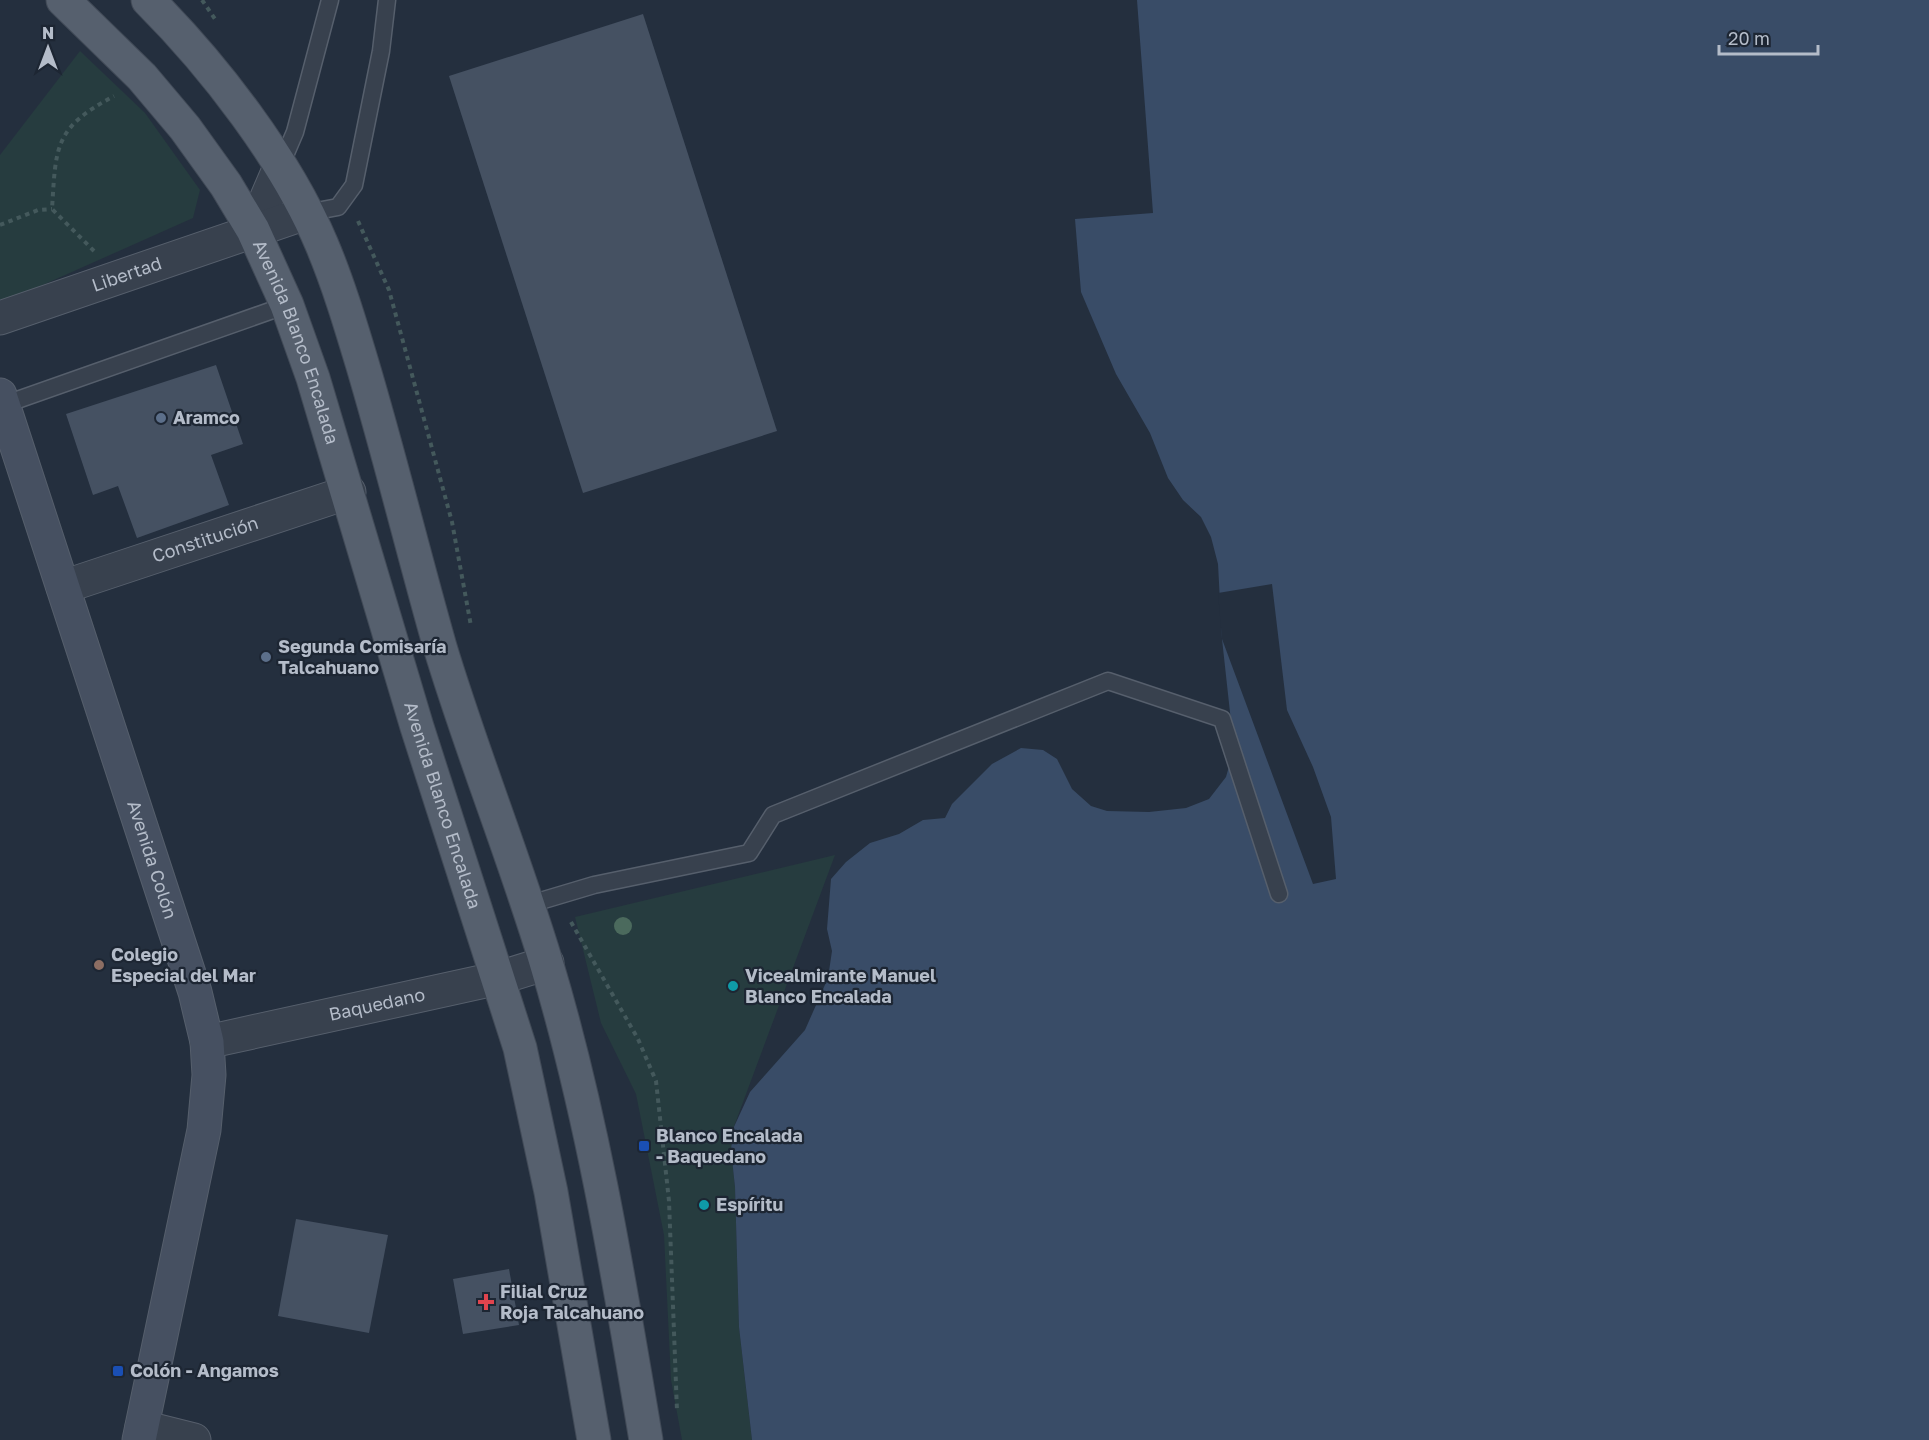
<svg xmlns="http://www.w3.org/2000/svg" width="1929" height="1440" font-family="'Golos Text',sans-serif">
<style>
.green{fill:#263c3f}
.water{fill:#394c67}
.pier{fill:#242f3e}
.building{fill:#455162}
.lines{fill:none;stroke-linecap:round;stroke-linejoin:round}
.lane-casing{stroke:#565f6c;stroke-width:19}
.street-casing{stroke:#565f6c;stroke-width:35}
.secondary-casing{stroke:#565f6c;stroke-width:35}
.primary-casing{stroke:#414a57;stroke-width:35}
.path{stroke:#44595c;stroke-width:4;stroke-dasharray:4.5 4.5;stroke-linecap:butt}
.lane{stroke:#38414e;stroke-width:16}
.street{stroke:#38414e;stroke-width:33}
.secondary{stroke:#465061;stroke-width:33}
.primary{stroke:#56606e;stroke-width:33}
.tree{fill:#4b6a5d}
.service-dot{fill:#5c6f8a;stroke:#1d2633;stroke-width:2}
.education-dot{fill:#8d6e63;stroke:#1d2633;stroke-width:2}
.culture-dot{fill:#0f9aa8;stroke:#1d2633;stroke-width:2}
.transit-dot{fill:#1a4fb4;stroke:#1d2633;stroke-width:2}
.health-dot{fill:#e0444e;stroke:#1d2633;stroke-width:2}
.labels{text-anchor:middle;stroke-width:4.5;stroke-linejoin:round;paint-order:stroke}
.street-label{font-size:18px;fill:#b4bcc9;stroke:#1d2633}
.poi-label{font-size:18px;font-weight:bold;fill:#b4bcc9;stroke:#1d2633;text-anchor:start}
</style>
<rect width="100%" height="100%" fill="#242f3e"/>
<g class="green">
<polygon points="80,51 145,113 200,190 193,218 0,304 0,155"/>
<polygon points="835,855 733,1129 731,1150 735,1187 739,1327 752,1440 682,1440 671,1380 664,1235 636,1094 601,1023 575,917"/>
</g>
<polygon class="water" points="1137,0 1929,0 1929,1440 752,1440 739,1327 735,1187 731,1150 733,1129 750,1092 805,1030 828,978 832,951 827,929 831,879 846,862 870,843 899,834 923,820 945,818 952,804 992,764 1021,748 1043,750 1057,759 1072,789 1091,806 1107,811 1149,812 1186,808 1209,799 1226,777 1234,749 1222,639 1218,564 1211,537 1201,517 1183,500 1168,478 1150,433 1116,374 1081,292 1075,219 1153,213"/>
<polygon class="pier" points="1272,584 1287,710 1313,767 1331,817 1336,879 1313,884 1222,639 1218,593"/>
<g class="building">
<polygon points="643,14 777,431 583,493 449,76"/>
<polygon points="216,365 243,444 211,455 229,505 137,538 118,486 93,495 66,414"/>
<polygon points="296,1219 388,1235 369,1333 278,1316"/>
<polygon points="509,1269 519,1325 463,1334 453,1279"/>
</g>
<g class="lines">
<defs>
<g id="lane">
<polyline points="280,167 295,132 330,0"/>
<polyline points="306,213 338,207 354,185 381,51 387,0"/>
<polyline points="3,405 287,305"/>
<polyline points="527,905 594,885 749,853 773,815 1108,681 1222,719 1279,894"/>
</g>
<g id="street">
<polyline points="253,230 280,167"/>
<path id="s1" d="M0 318 306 213"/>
<path id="s2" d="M63 587 349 492"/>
<path id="s3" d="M207 1042 499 978 547 963"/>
<polyline points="142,1427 194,1440"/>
</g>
<g id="secondary">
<path id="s4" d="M0 395 195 992 207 1042 209 1075 204 1130 139 1440"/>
</g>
<g id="primary">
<path id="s5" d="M63 0 142 77 185 128 226 185 253 230 287 305 313 378 417 727 520 1048 551 1192 594 1440"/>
<path d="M148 0C214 66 286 159 322 245 338 283 350 323 362 363 390 457 413 552 440 647 472 753 514 856 546 962 593 1118 619 1280 646 1440"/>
</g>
</defs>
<use href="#lane" class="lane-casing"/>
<use href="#street" class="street-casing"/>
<use href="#secondary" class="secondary-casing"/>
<use href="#primary" class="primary-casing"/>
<g class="path">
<polyline points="202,0 215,19"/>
<polyline points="358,221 389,290 452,522 471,626"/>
<polyline points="0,225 38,210 52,209"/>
<path d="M94 251 52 209C56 146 54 128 114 96"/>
<polyline points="571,922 638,1039 656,1081 669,1201 677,1411"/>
</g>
<use href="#lane" class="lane"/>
<use href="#street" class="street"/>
<use href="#secondary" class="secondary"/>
<use href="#primary" class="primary"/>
</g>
<circle class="tree" cx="623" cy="926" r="9"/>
<g class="service-dot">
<circle cx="161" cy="418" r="6"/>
<circle cx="266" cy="657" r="6"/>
</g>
<circle class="education-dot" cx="99" cy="965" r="6"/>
<g class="culture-dot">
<circle cx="733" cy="986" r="6"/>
<circle cx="704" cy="1205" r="6"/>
</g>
<g class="transit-dot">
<rect x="638" y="1140" width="12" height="12" rx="3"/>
<rect x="112" y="1365" width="12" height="12" rx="3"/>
</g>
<path class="health-dot" d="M483 1293h6v6h6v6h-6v6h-6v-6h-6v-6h6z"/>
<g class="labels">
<g class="street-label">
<text dy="6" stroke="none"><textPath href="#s1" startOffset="134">Libertad</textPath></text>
<text dy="6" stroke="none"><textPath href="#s5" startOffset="420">Avenida Blanco Encalada</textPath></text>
<text dy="6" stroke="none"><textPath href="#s2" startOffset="150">Constitución</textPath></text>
<text dy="6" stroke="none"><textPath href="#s5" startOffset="906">Avenida Blanco Encalada</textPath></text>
<text dy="6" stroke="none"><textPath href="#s4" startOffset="489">Avenida Colón</textPath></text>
<text dy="6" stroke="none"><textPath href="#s3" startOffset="174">Baquedano</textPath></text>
</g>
<g class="poi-label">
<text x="173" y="424">Aramco</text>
<text x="278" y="653">Segunda Comisaría<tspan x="278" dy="21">Talcahuano</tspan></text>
<text x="111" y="961">Colegio<tspan x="111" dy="21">Especial del Mar</tspan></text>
<text x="745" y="982">Vicealmirante Manuel<tspan x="745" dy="21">Blanco Encalada</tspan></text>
<text x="656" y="1142">Blanco Encalada<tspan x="656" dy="21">- Baquedano</tspan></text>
<text x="716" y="1211">Espíritu</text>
<text x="500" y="1298">Filial Cruz<tspan x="500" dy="21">Roja Talcahuano</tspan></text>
<text x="130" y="1377">Colón - Angamos</text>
</g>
</g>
<g transform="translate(48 48)" stroke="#1d2633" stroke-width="4.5" paint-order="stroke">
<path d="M0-4.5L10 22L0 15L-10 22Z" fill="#b4bcc9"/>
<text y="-9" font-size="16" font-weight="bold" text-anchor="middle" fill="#b4bcc9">N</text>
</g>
<path d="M1719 45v9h99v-9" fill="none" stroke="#b4bcc9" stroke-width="3"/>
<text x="1728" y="45" font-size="18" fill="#b4bcc9" stroke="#1d2633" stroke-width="4.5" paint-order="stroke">20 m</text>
</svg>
